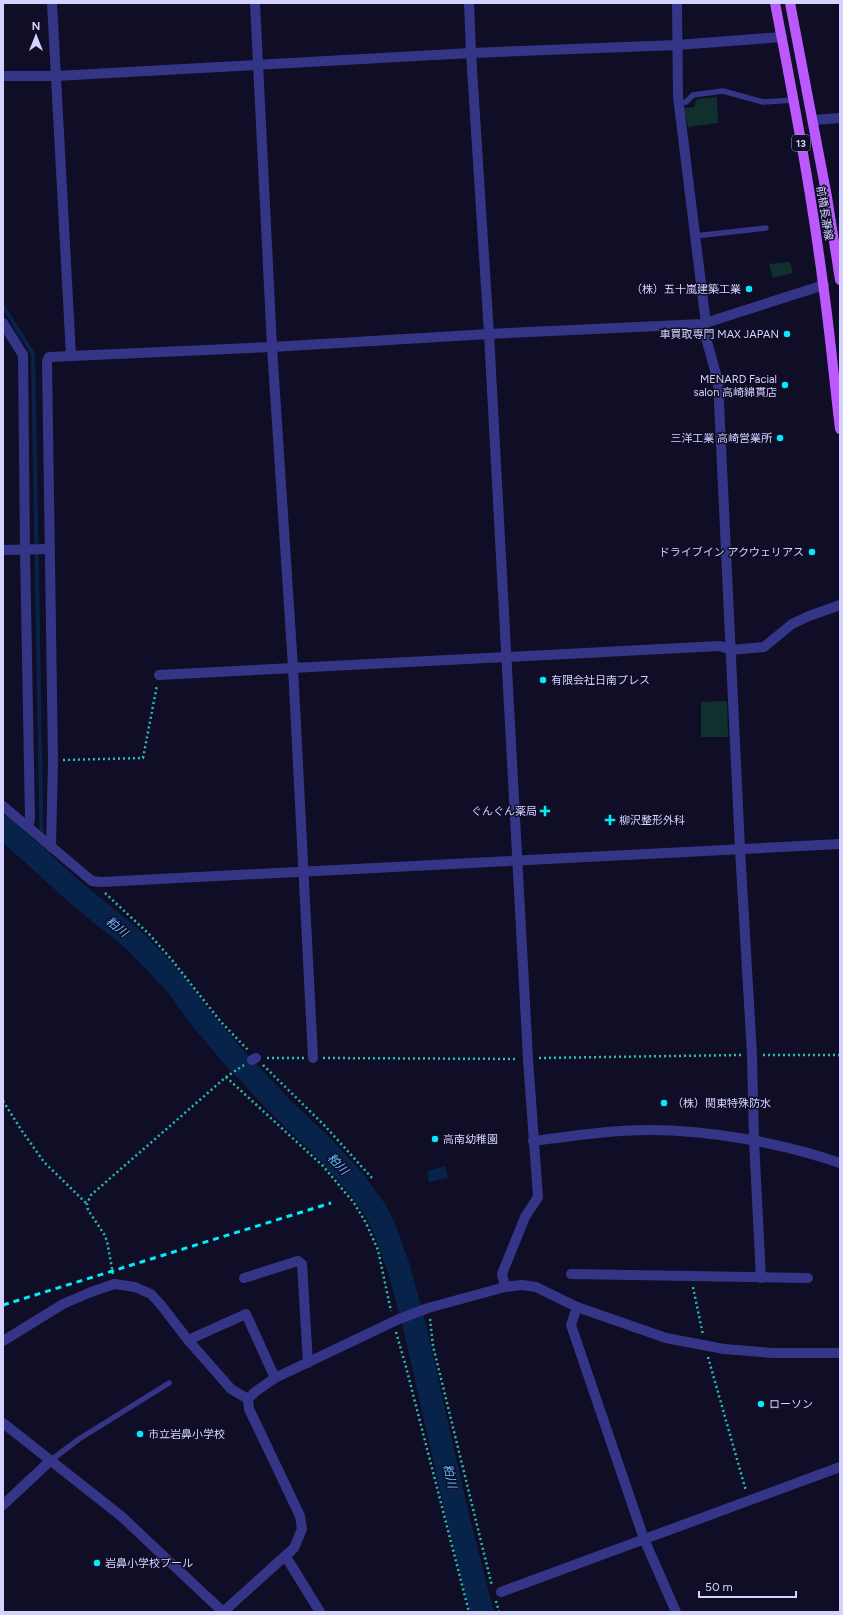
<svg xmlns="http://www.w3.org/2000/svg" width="843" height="1615" font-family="Figtree,'Noto Sans JP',sans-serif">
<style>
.green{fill:#10302e}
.water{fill:#08234a}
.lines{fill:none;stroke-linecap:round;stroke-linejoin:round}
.stream{stroke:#08234a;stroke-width:4}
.river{stroke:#08234a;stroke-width:23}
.path{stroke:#26bfb0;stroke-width:2.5;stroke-dasharray:2 3;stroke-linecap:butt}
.service{stroke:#353588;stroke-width:5.5}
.minor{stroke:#353588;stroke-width:10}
.tertiary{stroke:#353588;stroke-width:10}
.primary{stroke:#bb59ff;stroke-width:10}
.rail{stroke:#00edfd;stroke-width:3;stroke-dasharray:6 5;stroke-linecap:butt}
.poi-dot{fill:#00edfd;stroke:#100d26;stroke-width:1.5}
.labels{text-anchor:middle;stroke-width:3;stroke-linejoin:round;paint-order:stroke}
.shield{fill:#100d26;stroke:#9a97be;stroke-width:1}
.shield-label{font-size:10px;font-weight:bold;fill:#d5d2ff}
.street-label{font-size:11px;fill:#d5d2ff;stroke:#100d26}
.poi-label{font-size:11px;fill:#d5d2ff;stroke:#100d26;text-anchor:start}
.water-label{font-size:12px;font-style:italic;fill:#60bbff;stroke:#100d26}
</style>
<rect width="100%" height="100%" fill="#100d26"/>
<g class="green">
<polygon points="717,97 718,123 688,127 684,108 694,107 697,99"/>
<polygon points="790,262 793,273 773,278 769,264"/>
<polygon points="727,701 728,737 701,737 701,702"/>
</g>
<polygon class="water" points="445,1166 448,1178 429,1182 427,1171"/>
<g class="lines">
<polyline class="stream" points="3,306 33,354 42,862"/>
<polyline class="river" points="3,827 77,894 135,941 176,984 199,1016 232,1055 282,1108 324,1148 355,1182 376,1211 385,1230 399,1269 415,1328 457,1514 482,1612"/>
<g class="path">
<polyline points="63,760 143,758 157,685"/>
<polyline points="105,893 149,934 172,960 221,1022 248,1050"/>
<polyline points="763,1055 840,1055"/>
<polyline points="267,1058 304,1058"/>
<polyline points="323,1058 518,1059"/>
<polyline points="539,1058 742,1055"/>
<polyline points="263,1065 325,1126 372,1178"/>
<polyline points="226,1077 323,1166 354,1203 366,1223 378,1250 391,1311"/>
<polyline points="3,1101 22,1131 44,1162 87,1204"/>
<polyline points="113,1274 107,1241 104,1234 88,1210 87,1204 91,1195 226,1077 244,1065"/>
<polyline points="693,1287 703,1335"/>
<polyline points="430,1319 433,1346 492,1586"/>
<polyline points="396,1332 406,1367 469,1612"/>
<polyline points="708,1357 746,1491"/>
<polyline points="496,1601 499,1612"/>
</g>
<g class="service">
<polyline points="679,103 686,102 693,95 723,91 763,102 794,100"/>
<polyline points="695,236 766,228"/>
<polyline points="50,1461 79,1439 169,1383"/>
</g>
<g class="minor">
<polyline points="52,3 71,356"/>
<polyline points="255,3 272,347 293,667 313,1058"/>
<polyline points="677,3 678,97 706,324"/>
<polyline points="3,76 56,76 471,53 677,45 782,37"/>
<polyline points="813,120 840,118"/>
<polyline points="3,323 23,355 25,550 30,819 28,827"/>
<polyline points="702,324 718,381 740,849 752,1055 754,1141 761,1278"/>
<polyline points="3,550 49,549"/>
<polyline points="159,675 720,646 731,650 764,647 792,624 809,616 840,605"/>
<polyline points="3,806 92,881 101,882 840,844"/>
<polyline points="51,847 53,761 47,361 49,357 272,347 489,334 702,324 824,285"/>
<polyline points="252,1060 256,1058"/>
<polyline points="244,1278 298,1261 302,1264 308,1363"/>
<polyline points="577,1307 571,1325 644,1539 676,1612"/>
<polyline points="188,1340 246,1314 275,1378"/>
<polyline points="3,1341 63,1304 91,1292 114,1284 135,1287 151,1294 161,1305 188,1340 231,1389 248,1399"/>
<polyline points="3,1505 50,1461"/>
<polyline points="286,1557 320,1612"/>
<polyline points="501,1592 840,1467"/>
</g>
<g class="tertiary">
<polyline points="469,3 471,53 489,334 528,1059 538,1197 525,1217 502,1274 505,1287"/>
<path d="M533 1141C572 1136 610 1130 649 1130 709 1130 783 1143 840 1163"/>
<polyline points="571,1274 808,1278"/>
<polyline points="3,1423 121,1516 223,1612"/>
<polyline points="223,1612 294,1548 302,1529 300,1516 249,1409 248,1399 255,1392 275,1378 399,1319 428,1308 505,1287 522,1285 536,1287 577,1307 666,1338 724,1349 772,1353 840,1353"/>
</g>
<g class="primary">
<path d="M775 3C793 96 811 190 823 284 830 332 834 380 840 429"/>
<polyline points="790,3 827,197 840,280"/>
</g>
<polyline class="rail" points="3,1305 331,1203"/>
</g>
<g class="poi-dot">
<circle cx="749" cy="289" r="4"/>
<circle cx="787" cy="334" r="4"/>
<circle cx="785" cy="385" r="4"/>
<circle cx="780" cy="438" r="4"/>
<circle cx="812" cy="552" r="4"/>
<circle cx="543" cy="680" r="4"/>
<path d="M543 805h4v4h4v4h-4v4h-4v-4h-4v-4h4z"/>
<path d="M608 814h4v4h4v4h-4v4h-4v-4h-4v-4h4z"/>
<circle cx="664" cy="1103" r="4"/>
<circle cx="435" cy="1139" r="4"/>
<circle cx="761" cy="1404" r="4"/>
<circle cx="140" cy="1434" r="4"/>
<circle cx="97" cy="1563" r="4"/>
</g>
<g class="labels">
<rect class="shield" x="792" y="135" width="18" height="16" rx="3"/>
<g class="shield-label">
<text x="801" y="147">13</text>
</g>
<g class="street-label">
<text transform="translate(825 213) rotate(81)" y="4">前橋長瀞線</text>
</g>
<g class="poi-label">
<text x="741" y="293" text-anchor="end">（株）五十嵐建築工業</text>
<text x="779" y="338" text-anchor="end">車買取専門 MAX JAPAN</text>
<text x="777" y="383" text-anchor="end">MENARD Facial<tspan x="777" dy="13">salon 高崎綿貫店</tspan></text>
<text x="772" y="442" text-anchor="end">三洋工業 高崎営業所</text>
<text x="804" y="556" text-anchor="end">ドライブイン アクウェリアス</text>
<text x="551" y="684">有限会社日南プレス</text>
<text x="537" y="815" text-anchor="end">ぐんぐん薬局</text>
<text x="619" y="824">柳沢整形外科</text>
<text x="672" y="1107">（株）関東特殊防水</text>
<text x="443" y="1143">高南幼稚園</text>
<text x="769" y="1408">ローソン</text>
<text x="148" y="1438">市立岩鼻小学校</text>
<text x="105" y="1567">岩鼻小学校プール</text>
</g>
<g class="water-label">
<text transform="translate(117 927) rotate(39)" y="4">粕川</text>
<text transform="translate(338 1164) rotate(46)" y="4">粕川</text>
<text transform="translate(450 1476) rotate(77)" y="4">粕川</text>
</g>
</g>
<rect width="843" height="1615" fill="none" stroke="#d5d2ff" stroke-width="8"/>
<g transform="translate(36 36)" stroke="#100d26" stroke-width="3" paint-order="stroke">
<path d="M0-3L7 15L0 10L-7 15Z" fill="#d5d2ff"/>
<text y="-6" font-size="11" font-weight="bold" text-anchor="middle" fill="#d5d2ff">N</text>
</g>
<path d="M699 1591v6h97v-6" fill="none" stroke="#d5d2ff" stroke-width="2"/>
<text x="705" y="1591" font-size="12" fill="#d5d2ff" stroke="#100d26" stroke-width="3" paint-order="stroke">50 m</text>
</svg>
